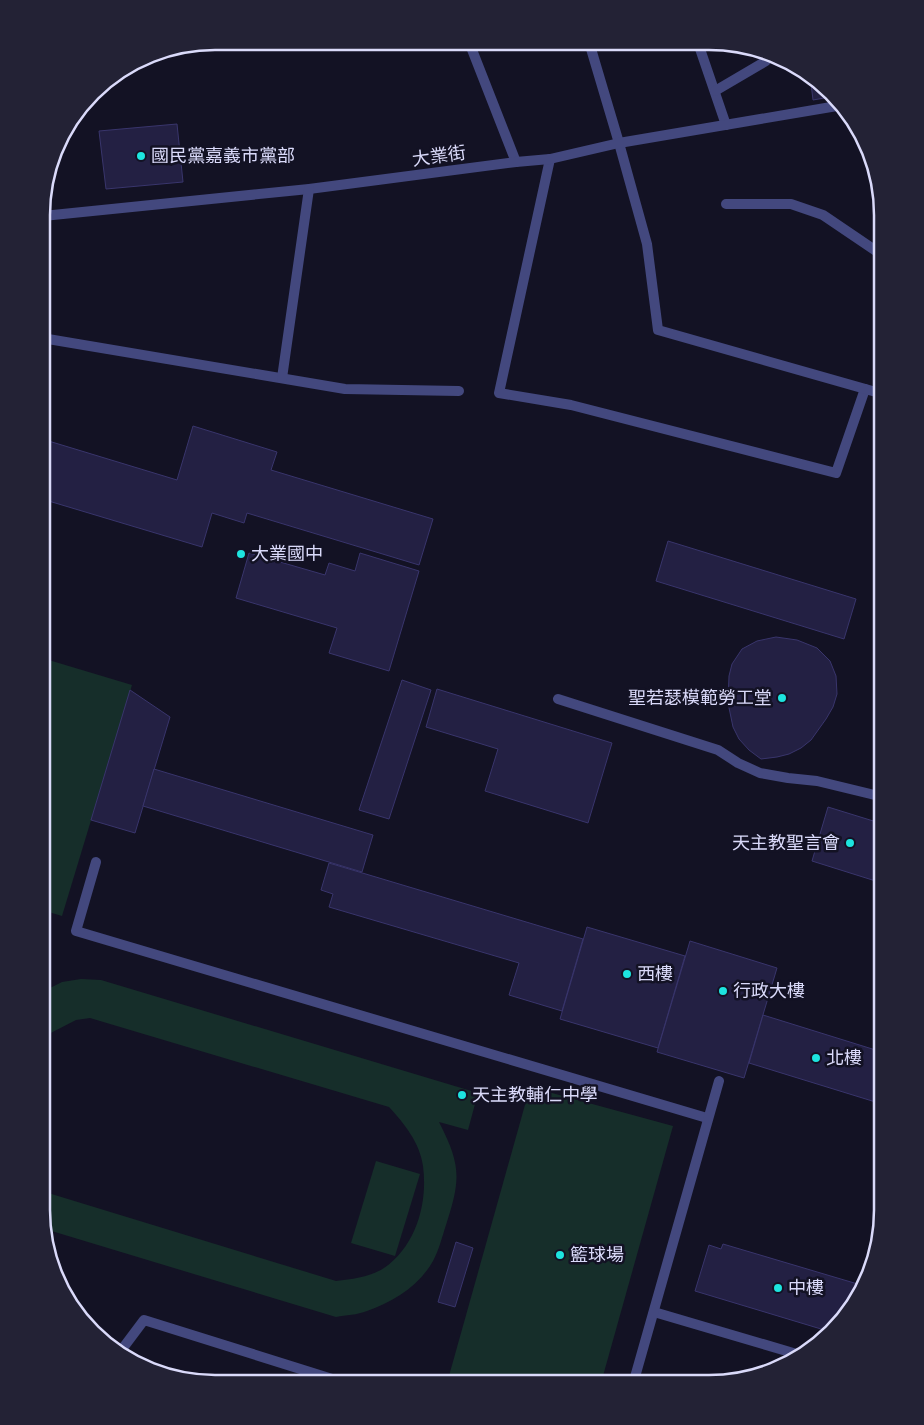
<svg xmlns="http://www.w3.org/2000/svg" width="924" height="1425" font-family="Lato,'Noto Sans TC',sans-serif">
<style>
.green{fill:#162e2a}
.building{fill:#232043;stroke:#39356c}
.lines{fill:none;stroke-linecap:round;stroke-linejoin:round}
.lane{stroke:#43487e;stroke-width:10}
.street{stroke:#43487e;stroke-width:10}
.poi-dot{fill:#1de4df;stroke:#131224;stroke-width:2}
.labels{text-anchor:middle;stroke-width:5;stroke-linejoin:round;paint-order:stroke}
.poi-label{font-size:18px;fill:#dadafa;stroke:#131224;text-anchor:start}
.street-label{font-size:18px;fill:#dadafa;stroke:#131224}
.rim{fill:none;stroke:#dadafa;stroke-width:2.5}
</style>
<rect width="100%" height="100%" fill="#131224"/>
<g class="green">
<polygon points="42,658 132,685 62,916 42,910"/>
<path d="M81 979 101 980 478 1093 468 1130 439 1122C461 1165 461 1179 446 1225 442 1237 439 1250 433 1261 419 1286 393 1302 367 1311 357 1315 346 1315 336 1317L45 1229 41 1210V1188L45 1192 336 1281C353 1279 370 1277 384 1268 416 1246 428 1203 423 1166 420 1143 404 1123 389 1107L90 1018 76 1020 41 1038 42 992 62 982Z"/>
<polygon points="530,1087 673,1126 601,1383 447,1383"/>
<polygon points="376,1161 420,1174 395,1256 351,1243"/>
</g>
<g class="building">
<polygon points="810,75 815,77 830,97 813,100"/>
<polygon points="177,124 183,182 106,189 99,131"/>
<polygon points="193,426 277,452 271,470 433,519 419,565 247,513 244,523 212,513 202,547 42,499 42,439 177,480"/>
<polygon points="668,541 856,599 844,639 656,581"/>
<polygon points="249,553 325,575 329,563 355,571 360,553 419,571 389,671 329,653 337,628 236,598"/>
<polygon points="776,637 797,640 817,648 830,661 836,676 837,694 833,707 826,719 811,740 801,748 789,754 777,757 761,759 749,750 739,739 733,727 728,703 729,676 732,664 742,649 757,641"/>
<polygon points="402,680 431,690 389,819 359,810"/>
<polygon points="437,689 612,743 588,823 485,791 498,749 426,727"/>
<polygon points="130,690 170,717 135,833 91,820"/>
<polygon points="154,769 373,835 362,872 143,806"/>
<polygon points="828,807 883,824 882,883 812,861"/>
<polygon points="329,863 583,939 562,1011 509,995 519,963 329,907 333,894 321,890"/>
<polygon points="587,927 685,956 658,1048 560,1019"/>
<polygon points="690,941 777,968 744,1078 657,1052"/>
<polygon points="763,1015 882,1052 882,1104 749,1063"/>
<polygon points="456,1242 473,1248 455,1307 438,1302"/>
<polygon points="723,1244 861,1285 853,1307 831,1332 695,1291 709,1245 721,1249"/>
</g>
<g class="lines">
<g class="lane">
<polyline points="698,43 726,125"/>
<polyline points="715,91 766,61"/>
<polyline points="550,159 499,393 571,405 836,473 865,389"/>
<polyline points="726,204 791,204 823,215 879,253 883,253"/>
<polyline points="42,338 345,389 459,391"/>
<polyline points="558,699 718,750 738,763 760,773 788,778 817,781 883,797"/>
<polyline points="96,862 76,931 707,1118"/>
<polyline points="654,1312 800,1355"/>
<polyline points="120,1352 144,1320 345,1383"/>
<polyline points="633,1384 719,1081"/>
</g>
<g class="street">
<polyline points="469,42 516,162"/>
<polyline points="589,42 619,143 647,244 658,330 883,394"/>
<polyline points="43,216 309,189 516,162 550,159 619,143 837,106"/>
<polyline points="282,378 309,189"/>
</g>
</g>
<g class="poi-dot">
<circle cx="141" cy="156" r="5"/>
<circle cx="241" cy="554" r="5"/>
<circle cx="782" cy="698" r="5"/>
<circle cx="850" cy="843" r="5"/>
<circle cx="627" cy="974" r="5"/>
<circle cx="723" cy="991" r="5"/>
<circle cx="816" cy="1058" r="5"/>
<circle cx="462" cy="1095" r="5"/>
<circle cx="560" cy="1255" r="5"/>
<circle cx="778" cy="1288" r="5"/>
</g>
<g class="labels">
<g class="poi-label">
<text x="151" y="162">國民黨嘉義市黨部</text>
<text x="251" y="560">大業國中</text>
<text x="772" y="704" text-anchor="end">聖若瑟模範勞工堂</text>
<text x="840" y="849" text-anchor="end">天主教聖言會</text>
<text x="637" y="980">西樓</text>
<text x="733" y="997">行政大樓</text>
<text x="826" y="1064">北樓</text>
<text x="472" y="1101">天主教輔仁中學</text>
<text x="570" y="1261">籃球場</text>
<text x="788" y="1294">中樓</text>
</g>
<g class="street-label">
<text transform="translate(439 156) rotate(-8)" y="6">大業街</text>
</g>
</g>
<path d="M0 0H924V1425H0ZM215 50H709A165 165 0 0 1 874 215V1210A165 165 0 0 1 709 1375H215A165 165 0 0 1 50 1210V215A165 165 0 0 1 215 50Z" fill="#232235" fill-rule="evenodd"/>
<path class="rim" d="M215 50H709A165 165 0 0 1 874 215V1210A165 165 0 0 1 709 1375H215A165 165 0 0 1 50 1210V215A165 165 0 0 1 215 50Z"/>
</svg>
